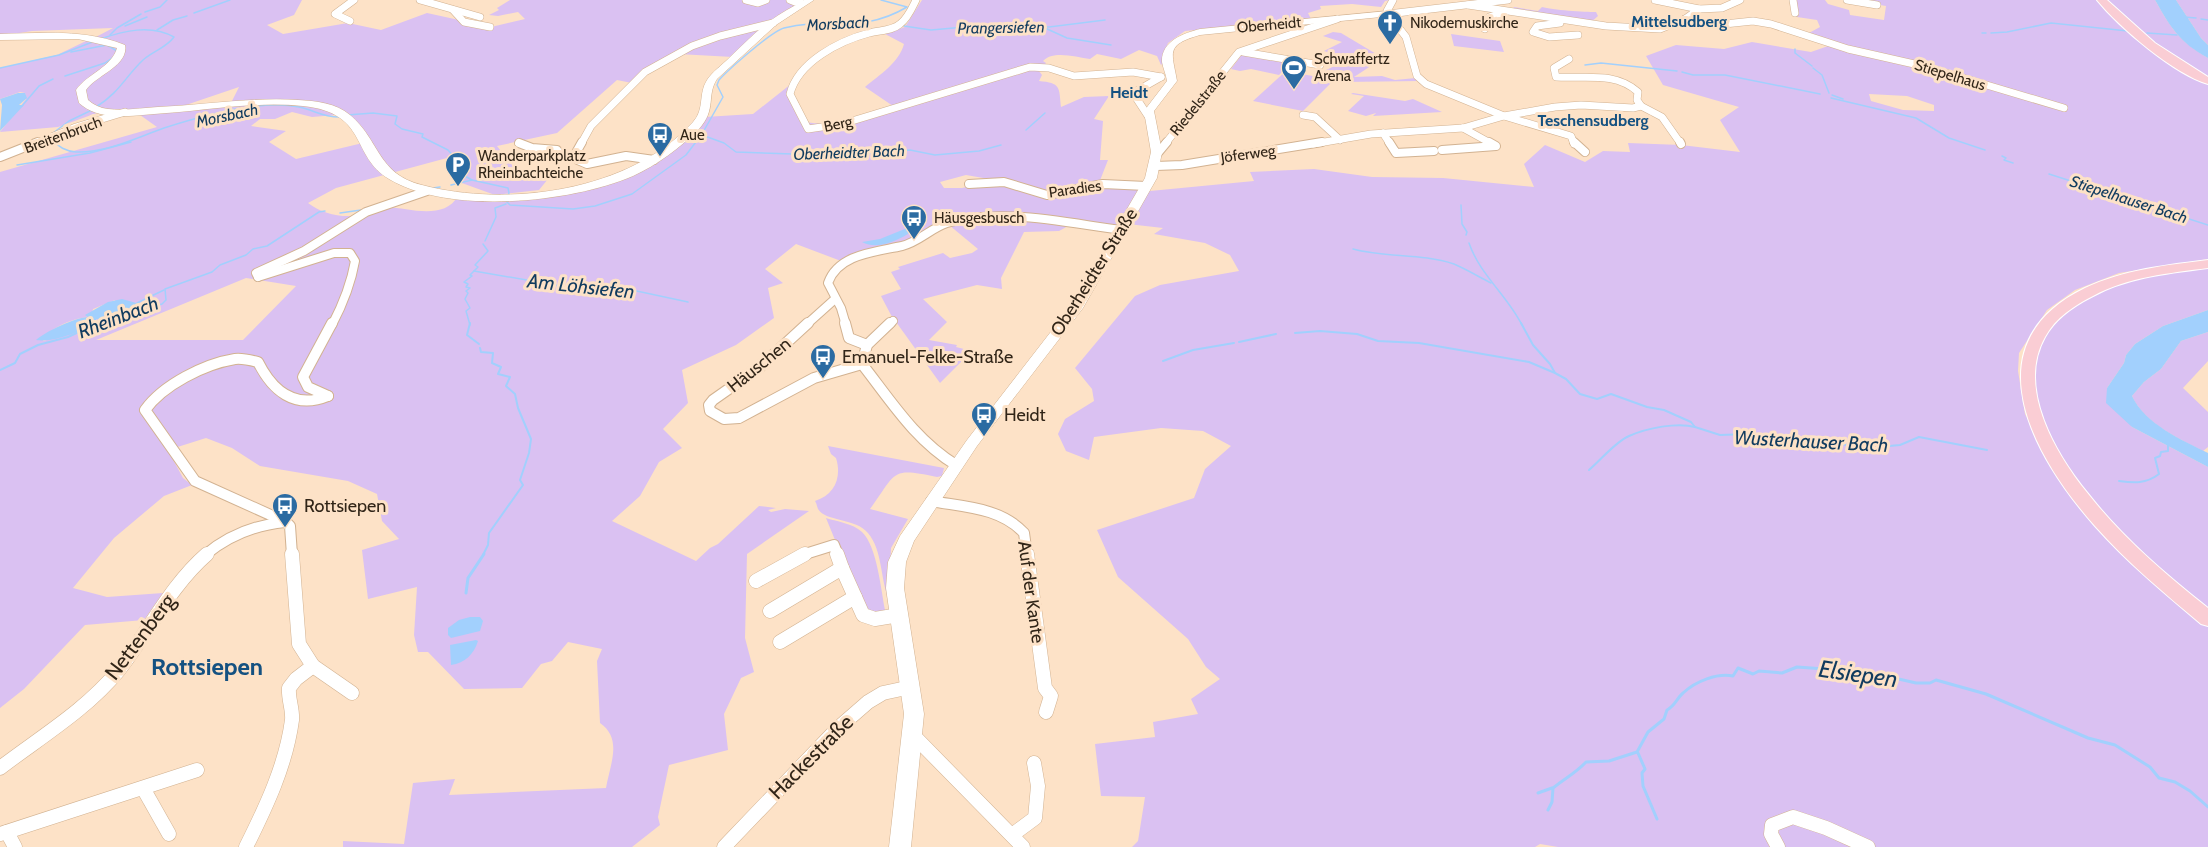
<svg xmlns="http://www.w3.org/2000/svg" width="2208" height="847" font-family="Cabin,sans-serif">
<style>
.green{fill:#dac1f2;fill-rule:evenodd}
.water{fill:#a2d0fd}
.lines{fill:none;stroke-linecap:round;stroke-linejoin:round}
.stream-far2{stroke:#a2d0fd;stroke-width:1.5}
.stream-far1{stroke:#a2d0fd;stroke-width:2}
.stream{stroke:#a2d0fd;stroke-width:3}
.street-far3-casing{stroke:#d2b291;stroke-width:8}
.street-far2-casing{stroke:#d2b291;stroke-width:10}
.street-far1-casing{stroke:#d2b291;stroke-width:12}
.street-casing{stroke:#d2b291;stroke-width:15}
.secondary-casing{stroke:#d2b291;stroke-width:1}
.primary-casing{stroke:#fff;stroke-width:2}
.street-far3{stroke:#fff;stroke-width:7}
.street-far2{stroke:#fff;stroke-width:8}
.street-far1{stroke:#fff;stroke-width:10}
.street{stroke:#fff;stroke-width:14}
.secondary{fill:#fff;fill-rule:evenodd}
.primary{fill:#facdd4;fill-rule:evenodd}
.labels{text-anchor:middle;stroke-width:6;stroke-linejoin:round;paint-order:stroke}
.far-poi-label{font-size:15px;fill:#312518;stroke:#fde2c7;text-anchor:start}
.far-street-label{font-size:15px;fill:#312518;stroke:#fde2c7}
.far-neighbourhood-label{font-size:16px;font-weight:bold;fill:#145181;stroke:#fde2c7}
.far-water-label{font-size:16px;font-style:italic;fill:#103b5f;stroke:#fde2c7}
.street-label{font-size:18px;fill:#312518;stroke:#fde2c7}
.poi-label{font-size:18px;fill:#312518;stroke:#fde2c7;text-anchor:start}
.water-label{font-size:20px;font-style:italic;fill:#103b5f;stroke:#fde2c7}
.near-street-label{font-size:21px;fill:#312518;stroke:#fde2c7}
.near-neighbourhood-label{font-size:24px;font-weight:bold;fill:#145181;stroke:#fde2c7}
.near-water-label{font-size:24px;font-style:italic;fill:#103b5f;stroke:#fde2c7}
</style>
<rect width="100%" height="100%" fill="#fde2c7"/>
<g class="green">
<path d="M0 0H302L294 15 267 25 283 34 348 23 381 30 427 13 491 27 525 19 518 12 498 16 489 15 499 10 497 8 510 0H809L733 57 678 54 632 83 617 80 557 133 497 146 516 170 530 176 548 179 539 190 495 195 459 182 458 155 336 188 308 203C324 215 345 219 365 214 373 212 380 207 388 207 408 208 444 221 458 196L470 197 564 192 647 165 705 117 753 114 791 84 788 91 807 122C836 128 864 115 893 106L865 87C879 75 899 63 904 44L885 34 905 27 922 0H1390L1385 1 1381 7 1352 4 1320 6 1321 9 1308 13 1311 19 1185 31 1168 43 1162 58H1164L1163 63 1161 65 1157 56 1139 50 1121 59 1097 54 1090 59C1076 57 1053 50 1043 61L1046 63 1039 71 1042 75 1039 81C1061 83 1059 87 1061 107L1084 97 1109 96 1094 119 1103 121 1100 160H1108L1099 183 1150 191 1254 181 1250 172 1314 169 1372 177 1443 178 1534 187 1524 164 1545 145 1585 162 1603 151 1630 152 1628 143 1681 145 1740 152 1720 120 1739 107 1663 85 1646 56 1676 45 1724 49 1752 42 1811 52 1831 45 1809 33 1820 27 1817 20 1797 17 1796 0H1825L1828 4 1849 10 1850 15 1884 20 1886 6 1850 0H2155C2172 30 2178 40 2208 58V259L2119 273 2075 290 2047 310 2019 353 2018 371 2025 414 2060 481 2108 536 2208 625V847H1558L1540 844 1535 847H1132L1138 841 1145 797 1101 796 1095 744 1155 737 1153 722 1198 714 1191 699 1220 679 1206 667 1188 639 1118 577 1097 530 1194 498 1205 469 1231 446 1203 431 1161 428 1094 437 1089 460 1066 451 1058 434 1065 419 1094 401 1092 389 1075 368 1135 296 1160 285 1239 271 1230 255 1205 243 1154 234 1163 228 1119 223 1113 230 1070 225 1059 231 1024 232 1001 278 1002 289 977 285 923 299 947 322 929 340 957 345 956 347 972 351 940 383 891 315 881 296 901 289 891 272 900 269 898 267 943 253 950 258 972 253 978 249 949 225 914 242 841 261 796 244 765 269 783 283 768 288 774 318 736 345 682 370 688 403 663 429 682 448 659 462 640 496 612 521 696 561 710 548 718 544 759 506 776 508 768 510 771 512 785 509 809 511 747 554 745 638 754 672 741 678 724 714 728 750 669 765 658 817 660 825 632 847H343V841L404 844 413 783 455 779 449 795 606 788C610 764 623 739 600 723L597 661 602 649 568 642 552 661 541 664 522 688 464 689 428 652H418L414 635 417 587 368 599 362 550 399 539 382 521 377 494 348 481 260 466 232 448 206 438 168 450 183 478 192 485 164 496 114 538 73 588 107 597 163 593 144 620 85 625 24 689 0 708V172L157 127 133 110 108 109 58 127 0 132 26 99 25 93 20 92 0 99V68L57 55 86 41 109 45 116 42 94 38 113 28 32 31 0 36ZM239 87 231 103 180 107ZM1869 94 1907 96 1934 105V111L1903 110 1871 101ZM292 112 312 117 348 114 371 141 296 159 269 142 286 131 251 126 260 119H275ZM966 175 995 180V181L962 188H944L940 182ZM246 278 296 286 243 340H96ZM115 300 110 318 103 320 95 319 96 323 75 332 43 341C49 327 76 317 91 317L93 309Z"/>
<polygon points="2176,0 2208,0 2208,45 2201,38"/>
<path d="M1514 7 1538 11 1542 7C1552 10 1585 12 1596 12L1598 16 1590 23 1511 11Z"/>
<polygon points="1333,32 1341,33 1383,58 1354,77 1382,76 1395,80 1416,78 1419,81 1343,82 1350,78 1324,71 1349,59 1324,51 1342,42 1323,36"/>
<polygon points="1451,34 1500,41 1504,52 1454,46"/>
<polygon points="1243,53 1297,63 1287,67 1279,75 1251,69 1240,71 1231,69"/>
<polygon points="1286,71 1334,80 1303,111 1253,101"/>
<polygon points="1353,93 1405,101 1413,99 1442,112 1373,116 1376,113 1366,116 1348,111 1364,96 1351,94"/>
<path d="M2208 267V310L2163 326 2135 344 2126 355 2124 363 2107 388 2132 427 2208 467V613C2183 591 2157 570 2133 547 2119 534 2107 517 2095 502 2019 412 1998 323 2132 279 2155 271 2183 271 2208 267Z"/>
<path d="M2208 332V361L2183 388 2208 412V447L2203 451C2178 438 2144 423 2132 396L2144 382 2161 369 2181 341Z"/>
<path d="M828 446 944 468 942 476 937 477C890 467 897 472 870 509L908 519 891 548 889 600C880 579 883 551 868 533 856 518 826 522 818 509 817 507 817 504 815 501 835 495 842 477 836 458L831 454Z"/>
<path d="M826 518C838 522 852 523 862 532 877 546 881 590 885 610L875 613 863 608Z"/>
</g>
<g class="water">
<path d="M2155 0H2176L2201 38 2208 45V58C2179 42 2171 28 2155 0Z"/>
<polygon points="18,93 25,93 27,98 19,105 24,105 0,131 2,105 0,99"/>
<path d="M917 224 920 225 919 227C904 237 880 252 862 242L880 239Z"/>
<path d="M122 299 147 306 102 320 96 319 97 323C80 331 55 343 36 340 45 332 76 317 88 317L85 315 108 302Z"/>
<path d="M2208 310V332L2181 341 2161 369 2144 382 2132 396C2145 424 2182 440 2208 453V467L2132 427 2106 403 2107 388 2124 363 2126 355 2135 344 2163 326Z"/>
<polygon points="470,617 480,617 483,621 480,631 451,638 448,635 448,628 459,620"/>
<path d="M476 640 478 641C474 654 465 663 451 665L450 645Z"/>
</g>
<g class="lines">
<g class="stream-far2">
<polyline points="145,12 160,7 167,0"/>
<polyline points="194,13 230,0"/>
<polyline points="2184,17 2196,18"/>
<polyline points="2201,19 2208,20"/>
<polyline points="904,24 904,26 931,30 999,24 1049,27 1105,20"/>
<polyline points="125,26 147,17"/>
<polyline points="1045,28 1067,38 1111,45"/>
<polyline points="157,30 173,20 187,16"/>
<polyline points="1982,33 1986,33"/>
<polyline points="1991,33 2007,32 2051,23 2128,31"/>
<polyline points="2147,33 2177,35"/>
<polyline points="110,35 117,28 141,14"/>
<polyline points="1795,49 1795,53 1812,66"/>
<polyline points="71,52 107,45 117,51"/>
<polyline points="1585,65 1601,63 1677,71"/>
<polyline points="0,68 59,55 95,41"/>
<polyline points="1813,68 1822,75 1829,93"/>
<polyline points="1682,72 1693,75 1725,75 1820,94"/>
<polyline points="65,76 105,63 112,58"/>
<polyline points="1832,95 1843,99"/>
<polyline points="1831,98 1916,118 1949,138 1985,150"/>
<polyline points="22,106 39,86 53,79"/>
<path d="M96 107C120 92 125 77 143 60 153 51 166 48 174 37 150 24 124 31 100 39"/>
<path d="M347 115 373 113 397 116 395 124 402 129 423 134 422 137 448 150 456 159 463 175 472 180 508 188 509 193 505 200 510 205 573 209 595 206 632 194 686 155 702 134 723 97 717 85 719 80C729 69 772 31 784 28 829 16 860 35 907 7L881 0"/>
<polyline points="1026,130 1045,113"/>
<polyline points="53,133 69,121 92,110"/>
<polyline points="702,135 724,143 736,152 793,154 845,155 910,150 935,155 979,151 1001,145"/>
<path d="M52 140C59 147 65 151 76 152 106 153 136 138 164 128 192 119 220 111 249 107 265 105 283 104 299 107 314 110 322 117 339 117"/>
<polyline points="2002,156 2006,158 2004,160 2013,163"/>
<polyline points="17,165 90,153 131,142"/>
<polyline points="2049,174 2208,225"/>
<polyline points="451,185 472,180"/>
<polyline points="433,188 440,187"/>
<polyline points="1461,205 1462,224 1467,232 1466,235"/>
<polyline points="340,213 361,210"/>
<polyline points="485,241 496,217 495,208 506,204"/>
<path d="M1469 243C1480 275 1507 295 1522 325"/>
<path d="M1353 249C1386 258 1421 253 1454 264 1466 269 1479 277 1491 283"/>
<polyline points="474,271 579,289 618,287 688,302"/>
<polyline points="137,303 164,290"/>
<polyline points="94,325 162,304 166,300 165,289 212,272 220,265 246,255 253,249 267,246 319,212 325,211"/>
<polyline points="470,325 466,311 470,308 465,299 468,293 466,291 470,288 466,287 468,284 464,282 472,276 470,275 478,267 475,265 488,251 483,244"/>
</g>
<g class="stream-far1">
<polyline points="470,323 467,335 479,344"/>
<polyline points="1521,323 1533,345 1550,364 1555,373 1566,379 1580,394 1597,399 1611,394 1647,407 1664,410 1691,422 1695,427 1720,435 1748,434 1765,439 1878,447 1900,445 1919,437 1987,450"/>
<polyline points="1295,333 1320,331 1357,334 1378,341 1419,343 1529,362 1555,373"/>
<polyline points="1239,342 1276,334"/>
<polyline points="480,348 481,352 493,353 492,363 501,367 498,374 510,377 506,386 515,394 518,408 531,439 529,453 520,480 523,485 489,533 488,545 483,555"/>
<polyline points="1163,361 1193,350 1234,343"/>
<polyline points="0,370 15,363 20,354 38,345 68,337 98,323"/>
<path d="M1589 470C1601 460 1615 442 1629 436 1647 428 1677 422 1695 427"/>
<path d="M2119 481C2134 483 2146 484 2159 474L2155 458 2160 456 2161 452 2168 451V444"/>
</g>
<g class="stream">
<polyline points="466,593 468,578 484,554"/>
<polyline points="1638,753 1645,769 1642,773 1643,786 1657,819"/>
<polyline points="1538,793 1552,788"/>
<path d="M1548 810 1552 802 1553 788C1565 778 1576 773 1586 762L1609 761 1637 752 1648 732 1664 719 1667 710C1675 706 1677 698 1683 693 1696 681 1717 673 1733 676L1738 668 1753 674 1759 671 1782 673 1797 667 1825 669 1829 667 1851 668 1916 683H1930L1936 680 1986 694 2088 738 2115 745 2150 767 2159 778 2175 782 2190 791 2208 807"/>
</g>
<defs>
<g id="street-far3">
<polyline points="420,0 480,17"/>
<polyline points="746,0 758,3 766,0"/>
<polyline points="790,0 795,2 800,0"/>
<path d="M916 0C912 8 908 18 900 24 892 31 880 30 869 33 839 41 798 62 790 94L808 129 842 124 1030 67 1049 68 1074 76 1133 72 1161 77"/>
<polyline points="1655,0 1699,9"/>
<polyline points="1793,0 1795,13"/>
<polyline points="1847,0 1877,5"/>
<polyline points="1468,5 1606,26 1660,29 1685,19 1699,9 1722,8 1740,0"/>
<polyline points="453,10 464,22 490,27"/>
<polyline points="1388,14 1406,37 1417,76 1426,84 1504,116 1571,136 1574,144"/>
<polyline points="1388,14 1508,0"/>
<polyline points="1388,14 1387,11 1393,0"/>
<polyline points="1685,19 1715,25 1753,21 1771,24 1848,49 1923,66 2064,108"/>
<polyline points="350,21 335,14 354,0"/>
<polyline points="1560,23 1537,26 1533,32 1549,37 1578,35"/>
<polyline points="1485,29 1489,17 1505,12"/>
<polyline points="1243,52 1320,65"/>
<polyline points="1641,106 1662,117 1681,144"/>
<polyline points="1303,115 1315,117 1340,140"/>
<polyline points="1150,119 1133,93 1161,77"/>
<polyline points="1463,128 1492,144"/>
<polyline points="1383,133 1390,144"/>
<polyline points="34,144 76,127 125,112"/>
<polyline points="581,144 591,126 645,72 692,46 720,36 773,23"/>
<polyline points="1165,144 1239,52 1337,19"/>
<path d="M1313 144 1371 134 1463 128 1504 116 1555 107 1581 105 1633 108 1641 106 1637 100 1638 92C1615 71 1584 79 1556 77L1554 68 1569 59"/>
</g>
<g id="street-far2">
<polyline points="1389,142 1396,153 1434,151"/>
<polyline points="1574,142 1585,152"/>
<polyline points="1680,142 1681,144"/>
<polyline points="519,143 532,148 557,150 562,157 573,158 587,164 626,156 654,160"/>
<polyline points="1442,150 1496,146 1489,142"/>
<polyline points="1157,154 1167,142"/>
<polyline points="0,157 38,142"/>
<polyline points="573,158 582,142"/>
<polyline points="1156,166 1182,165 1322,142"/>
<polyline points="969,184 1004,182 1047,195 1103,184 1146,186"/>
<path d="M258 277 334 253H350L355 261C351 284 343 304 332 325"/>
<polyline points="258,277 256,273 304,251 366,212 427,191"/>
<polyline points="806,325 835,299"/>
<path d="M846 325 841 308 828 283C838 254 875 252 902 246 919 242 931 228 947 223 999 207 1067 223 1121 230"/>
<polyline points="889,325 893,321"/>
</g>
<g id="street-far1">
<path d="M808 323 760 367 713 400 709 405 710 411 724 419 739 418 814 378 862 364C891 401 915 440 956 465"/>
<polyline points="845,323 849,338 867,345"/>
<polyline points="862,364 867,345 890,323"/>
<polyline points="328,396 308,387 303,377 332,323"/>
<path d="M931 501C963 507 1000 507 1024 533L1027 555"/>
<path d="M205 555C229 535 254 525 285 522"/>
<path d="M292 555 290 526 286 522 195 481 145 410C163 385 204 364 235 359 242 358 250 360 258 362 272 390 294 410 328 396"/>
<polyline points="802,555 834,545 838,555"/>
</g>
<g id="street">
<polyline points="292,554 299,644 313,666 352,693"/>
<polyline points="837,554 842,568"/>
<polyline points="1027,554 1045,688 1051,696 1046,712"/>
<polyline points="756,581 805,554"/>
<polyline points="770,611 842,568 863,615 875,619 899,615"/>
<polyline points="780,642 855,597"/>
<polyline points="914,736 1023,847"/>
<path d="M0 768C39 738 86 710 118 671 148 633 170 586 207 554"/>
<polyline points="143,788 169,834"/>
<polyline points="7,832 15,847"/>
<polyline points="0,834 197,770"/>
<polyline points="1012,835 1035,818 1038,786 1034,763"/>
<path d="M246 847C266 807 286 765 292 720 293 709 288 699 289 688L296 679 313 666"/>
<polyline points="724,847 837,729 868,702 883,693 911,687"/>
<polyline points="1778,847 1771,834 1772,825 1793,817 1826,828 1868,847"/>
</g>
<g id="secondary">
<path d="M804 0H814L776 25 717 79C706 96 717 109 699 129 680 148 657 165 633 176 570 203 449 215 389 179 350 156 369 113 303 106 253 101 203 111 154 114 140 115 126 117 113 116 101 115 89 112 79 103L76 90C87 74 112 67 117 48L78 39 0 40V34C43 33 85 29 125 45 129 66 96 75 86 90L88 100C94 105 100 108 108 109 125 111 142 108 158 107 205 105 251 97 298 100 316 101 336 103 350 115 380 140 377 174 422 185 508 208 631 191 693 122 705 109 698 94 707 80 712 72 722 65 729 58 742 46 755 32 769 22 780 13 793 7 804 0Z"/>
<path d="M1388 11 1392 14 1391 16 1200 35C1165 45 1172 52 1177 81L1154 111 1162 152 1157 178 1083 308 977 446 914 541 906 562 904 588 924 714 911 847H889L904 714 886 588 888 562 900 536 967 440 1070 307 1145 178 1151 152 1144 111 1167 81C1166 74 1163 68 1162 62 1161 41 1184 33 1200 29Z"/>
</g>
<g id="primary">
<path d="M2097 0H2107L2155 43 2208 77V84C2174 74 2119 27 2097 0Z"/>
<path d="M2208 260V268C2170 273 2128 277 2093 296 2075 305 2055 318 2045 337 2016 388 2056 455 2089 495 2123 538 2165 574 2208 608V626L2201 624C2164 593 2127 562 2095 526 2033 456 1970 344 2085 288 2123 270 2166 265 2208 260Z"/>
</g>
</defs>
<use href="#street-far3" class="street-far3-casing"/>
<use href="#street-far2" class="street-far2-casing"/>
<use href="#street-far1" class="street-far1-casing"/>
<use href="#street" class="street-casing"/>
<use href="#secondary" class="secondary-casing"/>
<use href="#primary" class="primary-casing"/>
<use href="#street-far3" class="street-far3"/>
<use href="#street-far2" class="street-far2"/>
<use href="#street-far1" class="street-far1"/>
<use href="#street" class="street"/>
<use href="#secondary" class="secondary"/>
<use href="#primary" class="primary"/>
</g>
<defs>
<symbol id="church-pin" viewBox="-11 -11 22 30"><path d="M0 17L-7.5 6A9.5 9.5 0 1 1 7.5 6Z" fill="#2b6ba2" stroke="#fde2c7"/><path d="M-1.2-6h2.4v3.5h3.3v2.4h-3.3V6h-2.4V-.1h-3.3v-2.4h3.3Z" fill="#fff"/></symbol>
<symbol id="stadium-pin" viewBox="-11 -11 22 30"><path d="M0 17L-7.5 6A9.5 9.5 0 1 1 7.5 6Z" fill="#2b6ba2" stroke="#fde2c7"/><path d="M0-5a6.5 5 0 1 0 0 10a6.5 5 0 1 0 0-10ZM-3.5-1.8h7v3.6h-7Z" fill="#fff"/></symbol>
<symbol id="bus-pin" viewBox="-11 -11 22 30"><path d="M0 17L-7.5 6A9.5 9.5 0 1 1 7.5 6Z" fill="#2b6ba2" stroke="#fde2c7"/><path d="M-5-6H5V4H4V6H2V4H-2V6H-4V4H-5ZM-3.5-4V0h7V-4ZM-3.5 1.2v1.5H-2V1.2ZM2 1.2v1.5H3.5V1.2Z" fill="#fff"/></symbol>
<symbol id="parking-pin" viewBox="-11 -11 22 30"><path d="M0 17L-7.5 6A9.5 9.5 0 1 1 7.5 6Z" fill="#2b6ba2" stroke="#fde2c7"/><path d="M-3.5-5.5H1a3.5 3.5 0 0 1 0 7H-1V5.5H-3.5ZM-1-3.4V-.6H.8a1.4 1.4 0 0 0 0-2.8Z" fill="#fff"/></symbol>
</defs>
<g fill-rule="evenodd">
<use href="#church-pin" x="1375" y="8" width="30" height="40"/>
<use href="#stadium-pin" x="1279" y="53" width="30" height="40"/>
<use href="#bus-pin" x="645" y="120" width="30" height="40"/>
<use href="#parking-pin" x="443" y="150" width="30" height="40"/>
<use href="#bus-pin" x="899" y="203" width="30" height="40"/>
<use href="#bus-pin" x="808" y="342" width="30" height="40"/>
<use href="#bus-pin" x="969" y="400" width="30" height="40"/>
<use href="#bus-pin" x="270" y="491" width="30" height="40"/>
</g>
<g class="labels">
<g class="far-poi-label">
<text x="1410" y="28">Nikodemuskirche</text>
<text x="1314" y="64">Schwaffertz<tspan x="1314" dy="17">Arena</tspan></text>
<text x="680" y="140">Aue</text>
<text x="478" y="161">Wanderparkplatz<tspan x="478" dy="17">Rheinbachteiche</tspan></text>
<text x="934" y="223">Häusgesbusch</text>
</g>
<g class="far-street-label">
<text transform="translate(1269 25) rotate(-5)" y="5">Oberheidt</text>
<text transform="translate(1950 75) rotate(17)" y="5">Stiepelhaus</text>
<text transform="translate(1198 103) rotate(-51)" y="5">Riedelstraße</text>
<text transform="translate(838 124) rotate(-12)" y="5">Berg</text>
<text transform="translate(63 135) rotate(-20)" y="5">Breitenbruch</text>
<text transform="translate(1248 154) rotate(-8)" y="5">Jöferweg</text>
<text transform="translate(1075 189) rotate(-8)" y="5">Paradies</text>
</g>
<g class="far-neighbourhood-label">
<text x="1679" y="27">Mittelsudberg</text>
<text x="1129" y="98">Heidt</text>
<text x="1593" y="126">Teschensudberg</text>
</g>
<g class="far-water-label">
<text transform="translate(838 23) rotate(-3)" y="6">Morsbach</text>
<text transform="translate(1001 27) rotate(-1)" y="6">Prangersiefen</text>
<text transform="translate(227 115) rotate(-12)" y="6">Morsbach</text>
<text transform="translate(849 152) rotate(-2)" y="6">Oberheidter Bach</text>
<text transform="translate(2129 199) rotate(18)" y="6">Stiepelhauser Bach</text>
</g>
<g class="street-label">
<text transform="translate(1094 272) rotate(-58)" y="6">Oberheidter Straße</text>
<text transform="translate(759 365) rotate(-39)" y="6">Häuschen</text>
<text transform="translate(1031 592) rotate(82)" y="6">Auf der Kante</text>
</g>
<g class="poi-label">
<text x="842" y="363">Emanuel-Felke-Straße</text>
<text x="1004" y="421">Heidt</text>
<text x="304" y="512">Rottsiepen</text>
</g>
<g class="water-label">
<text transform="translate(581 286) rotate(6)" y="7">Am Löhsiefen</text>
<text transform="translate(118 317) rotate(-21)" y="7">Rheinbach</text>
<text transform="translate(1811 441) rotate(3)" y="7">Wusterhauser Bach</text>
</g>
<g class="near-street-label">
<text transform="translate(140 637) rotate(-53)" y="7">Nettenberg</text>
<text transform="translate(811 757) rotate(-45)" y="7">Hackestraße</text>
</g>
<g class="near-neighbourhood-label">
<text x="207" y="675">Rottsiepen</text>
</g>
<g class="near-water-label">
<text transform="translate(1858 674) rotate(8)" y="8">Elsiepen</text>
</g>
</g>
</svg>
